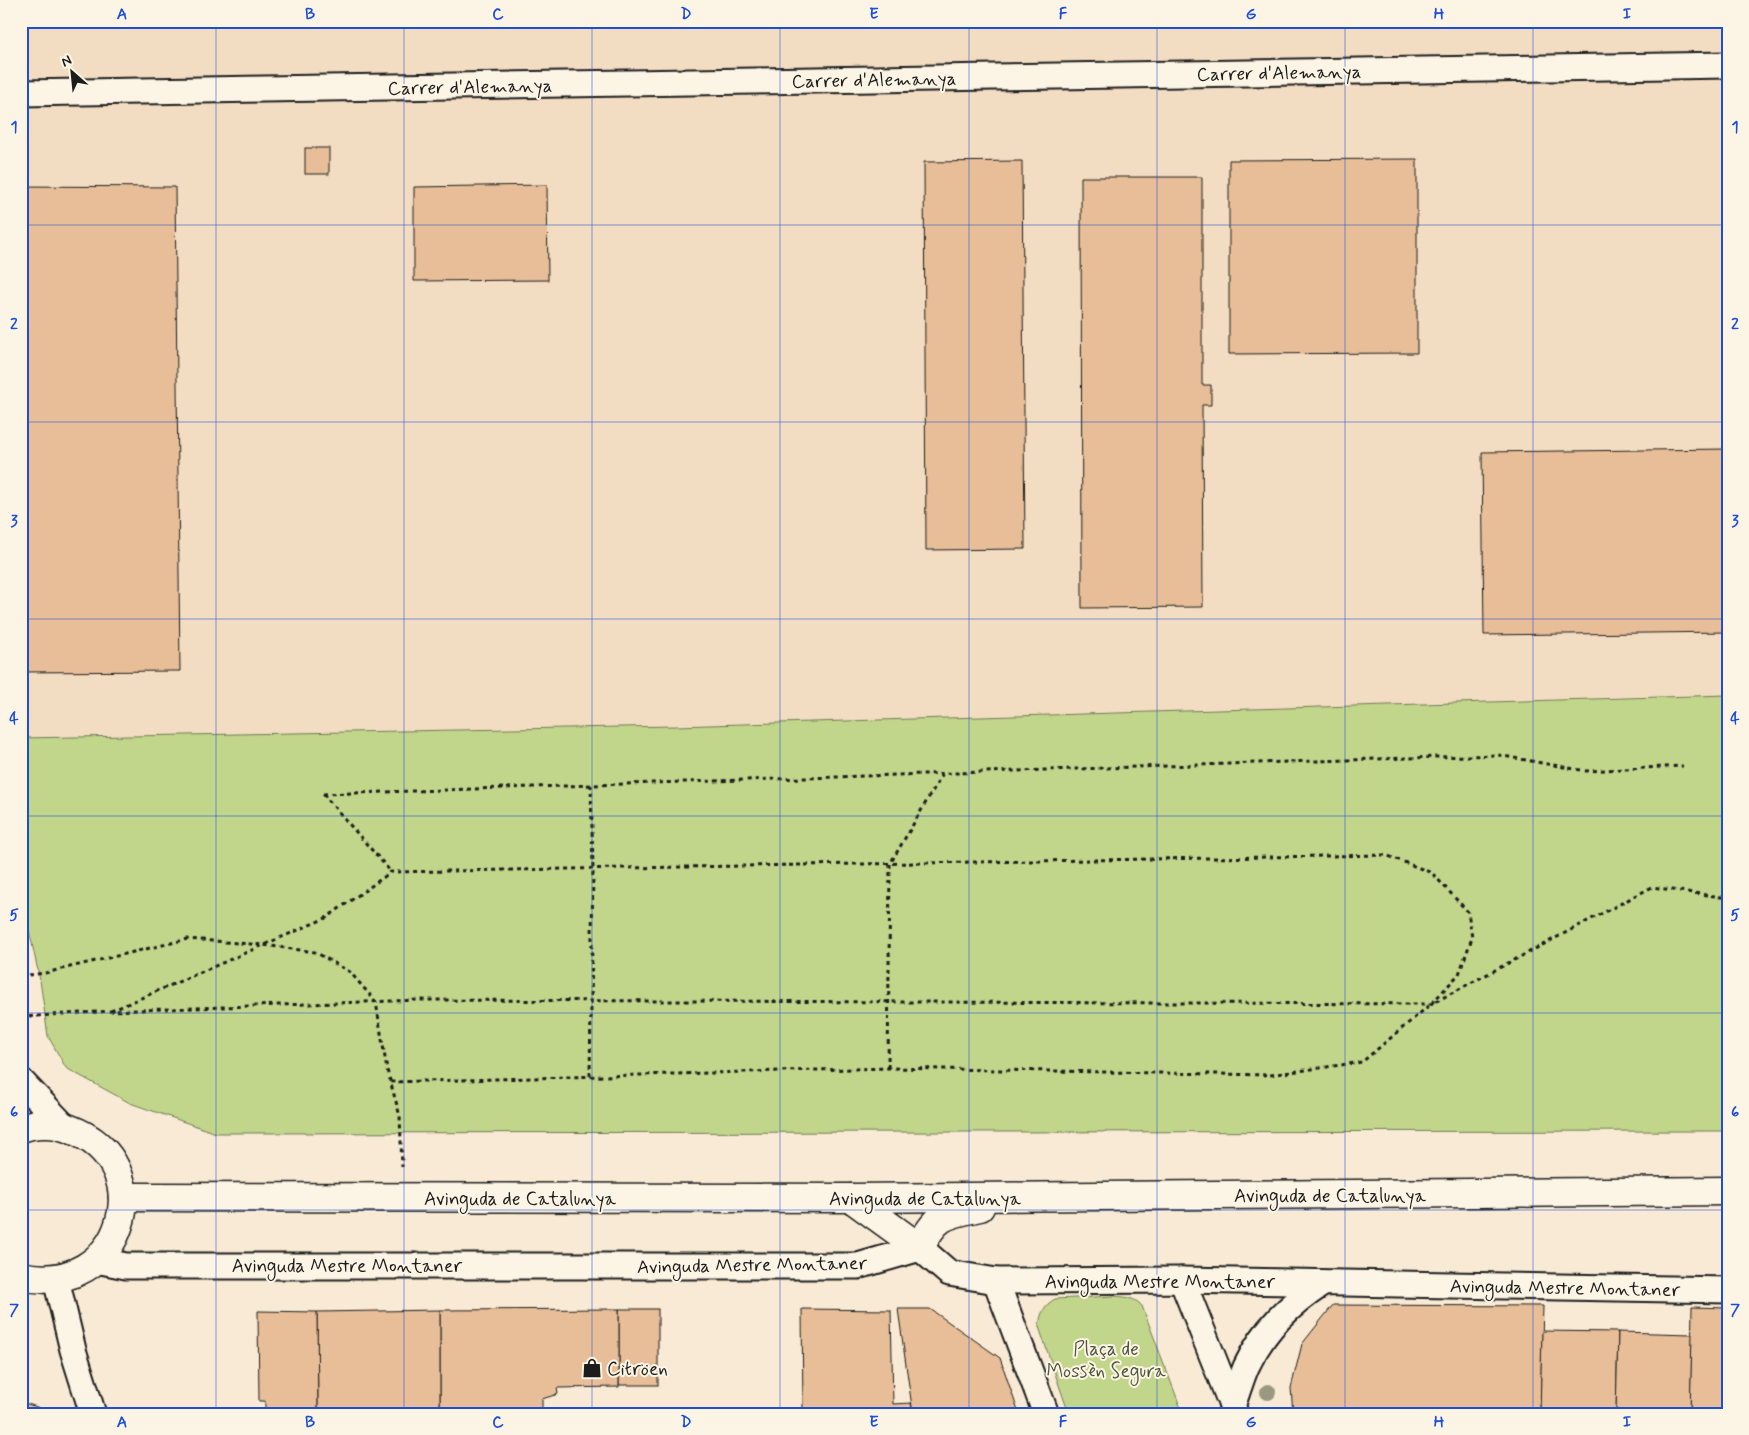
<svg xmlns="http://www.w3.org/2000/svg" width="1749" height="1435" font-family="Mynerve,sans-serif">
<style>
.built{fill:#f3ddc2}
.green{fill:#c2d68b;stroke:#6f7954}
.building{fill:#e7be97;stroke:#1c1c1c}
.lines{fill:none;stroke-linecap:round;stroke-linejoin:round}
.street-casing{stroke:#1c1c1c;stroke-width:29}
.secondary-casing{stroke:#1c1c1c;stroke-width:31}
.path{stroke:#1c1c1c;stroke-width:3;stroke-dasharray:4 4;stroke-linecap:butt}
.street{stroke:#fcf5e5;stroke-width:25}
.secondary{stroke:#fcf5e5;stroke-width:28}
.tree{fill:#9a9881}
.grid{fill:none;stroke:#1d4ed8;stroke-width:1;stroke-opacity:0.55}
.labels{text-anchor:middle;stroke-width:4;stroke-linejoin:round;paint-order:stroke}
.street-label{font-size:19px;fill:#1c1c1c;stroke:#fcf5e5}
.park-label{font-size:19px;fill:#4e543d;stroke:#fcf5e5}
.poi-label{font-size:19px;fill:#1c1c1c;stroke:#fcf5e5;text-anchor:start}
.neatline{fill:none;stroke:#1d4ed8;stroke-width:2}
.grid-label{font-size:16px;text-anchor:middle;font-weight:bold;fill:#1d4ed8}
</style>
<rect width="100%" height="100%" fill="#f8ead5"/>
<filter id="ink" filterUnits="userSpaceOnUse"><feTurbulence type="fractalNoise" baseFrequency=".02" numOctaves="2"/><feDisplacementMap in="SourceGraphic" scale="10" xChannelSelector="R" yChannelSelector="G"/><feConvolveMatrix kernelMatrix="1 2 1 2 8 2 1 2 1" color-interpolation-filters="sRGB"/></filter>
<g filter="url(#ink)">
<polygon class="built" points="21,21 1728,21 1728,695 676,726 21,738"/>
<g class="green">
<polygon points="1728,695 1728,1131 216,1133 130,1103 66,1068 48,1036 40,980 21,893 21,738 676,726"/>
<path d="M1114 1296C1125 1297 1134 1297 1142 1306L1183 1414H1069L1039 1327C1040 1314 1044 1305 1055 1299Z"/>
</g>
<g class="building">
<rect x="305" y="148" width="24" height="26"/>
<polygon points="1417,159 1417,353 1229,354 1229,160"/>
<polygon points="1022,161 1025,549 926,550 924,162"/>
<polygon points="1081,177 1202,177 1202,385 1211,385 1211,405 1202,405 1203,607 1082,608"/>
<polygon points="547,185 548,280 414,281 414,187"/>
<polygon points="21,186 175,187 180,671 21,672"/>
<polygon points="1728,449 1728,632 1484,635 1482,452"/>
<polygon points="1333,1305 1543,1306 1540,1414 1293,1414 1291,1388 1302,1344"/>
<polygon points="1692,1307 1728,1308 1728,1414 1690,1414"/>
<rect x="619" y="1309" width="39" height="76"/>
<polygon points="619,1309 619,1387 557,1388 558,1394 542,1399 542,1414 440,1414 440,1310"/>
<polygon points="802,1309 891,1310 893,1404 911,1403 913,1414 803,1414"/>
<polygon points="898,1309 930,1309 1000,1358 1019,1414 913,1414"/>
<polygon points="440,1310 440,1414 318,1414 317,1312"/>
<polygon points="258,1311 317,1312 318,1414 249,1414 265,1411 265,1401 259,1401"/>
<polygon points="1542,1331 1618,1332 1616,1414 1540,1414"/>
<polygon points="1618,1332 1692,1334 1690,1414 1616,1414"/>
<polygon points="21,1402 37,1407 51,1414 21,1414"/>
</g>
<g class="lines">
<defs>
<g id="street">
<polyline points="21,93 1728,65"/>
<polyline points="21,1081 64,1126"/>
<polyline points="96,1260 126,1266 858,1266 920,1248 949,1273 996,1281 1182,1280 1728,1290"/>
<polyline points="56,1279 73,1350 93,1414"/>
<polyline points="1182,1280 1235,1413"/>
<polyline points="996,1281 1046,1414"/>
<path d="M1232 1406C1237 1393 1241 1379 1246 1367 1264 1329 1289 1305 1323 1283"/>
</g>
<g id="secondary">
<path d="M21 1128C36 1122 56 1123 70 1129 164 1164 123 1299 21 1276"/>
<polyline points="123,1197 851,1198 1728,1191"/>
<path d="M851 1198 920 1248C936 1214 945 1215 980 1207"/>
</g>
</defs>
<use href="#street" class="street-casing"/>
<use href="#secondary" class="secondary-casing"/>
<g class="path">
<polyline points="323,794 1498,755 1586,771 1683,766"/>
<polyline points="323,794 391,872"/>
<polyline points="21,976 45,973 188,939 263,945 315,952 350,972 376,1002 387,1070 400,1116 402,1167"/>
<polyline points="111,1011 326,918 391,872 1386,855 1432,873 1468,912 1472,938 1459,974 1431,1004 1362,1062 1270,1075 888,1068 390,1082"/>
<polyline points="21,1017 111,1011 420,1000 1431,1004 1652,887 1728,898"/>
<polyline points="888,1068 890,864 943,773"/>
<polyline points="590,1076 593,869 591,785"/>
</g>
<use href="#street" class="street"/>
<use href="#secondary" class="secondary"/>
</g>
<circle class="tree" cx="1268" cy="1392" r="8"/>
</g>
<path class="grid" d="M216 21V1414M404 21V1414M592 21V1414M780 21V1414M969 21V1414M1157 21V1414M1345 21V1414M1533 21V1414M21 225H1728M21 422H1728M21 619H1728M21 816H1728M21 1013H1728M21 1210H1728"/>
<defs>
<symbol id="shop-bare" viewBox="-9 -9 18 18"><path d="M-5-2.5h2.3a2.7 3.5 0 0 1 5.4 0H5L5.5 6h-11ZM-1.5-2.5h3a1.5 2.3 0 0 0-3 0Z" fill="#1c1c1c" stroke="#fcf5e5" stroke-width="2.5" paint-order="stroke"/></symbol>
</defs>
<g fill-rule="evenodd">
<use href="#shop-bare" x="578" y="1354" width="28" height="28"/>
</g>
<g class="labels">
<g class="street-label">
<text transform="translate(1279 72) rotate(-1)" y="7">Carrer d'Alemanya</text>
<text transform="translate(874 79) rotate(-1)" y="7">Carrer d'Alemanya</text>
<text transform="translate(470 86) rotate(-1)" y="7">Carrer d'Alemanya</text>
<text x="1330" y="1202">Avinguda de Catalunya</text>
<text x="520" y="1205">Avinguda de Catalunya</text>
<text x="925" y="1205">Avinguda de Catalunya</text>
<text transform="translate(752 1264) rotate(-1)" y="7">Avinguda Mestre Montaner</text>
<text x="347" y="1272">Avinguda Mestre Montaner</text>
<text x="1160" y="1288">Avinguda Mestre Montaner</text>
<text transform="translate(1565 1287) rotate(1)" y="7">Avinguda Mestre Montaner</text>
</g>
<g class="park-label">
<text x="1106" y="1355">Plaça de<tspan x="1106" dy="22">Mossèn Segura</tspan></text>
</g>
<g class="poi-label">
<text x="607" y="1375">Citröen</text>
</g>
</g>
<rect width="1749" height="1435" fill="none" stroke="#fcf5e5" stroke-width="55"/>
<g transform="translate(72 72) rotate(333)" stroke="#fcf5e5" stroke-width="4" paint-order="stroke">
<path d="M0-4L9 19L0 12L-9 19Z" fill="#1c1c1c"/>
<text y="-8" font-size="14" font-weight="bold" text-anchor="middle" fill="#1c1c1c">N</text>
</g>
<rect x="28" y="28" width="1694" height="1380" class="neatline"/>
<g class="grid-label">
<text x="122" y="19">A</text>
<text x="310" y="19">B</text>
<text x="498" y="19">C</text>
<text x="686" y="19">D</text>
<text x="874" y="19">E</text>
<text x="1063" y="19">F</text>
<text x="1251" y="19">G</text>
<text x="1439" y="19">H</text>
<text x="1627" y="19">I</text>
<text x="14" y="132">1</text>
<text x="1735" y="132">1</text>
<text x="14" y="329">2</text>
<text x="1735" y="329">2</text>
<text x="14" y="526">3</text>
<text x="1735" y="526">3</text>
<text x="14" y="723">4</text>
<text x="1735" y="723">4</text>
<text x="14" y="920">5</text>
<text x="1735" y="920">5</text>
<text x="14" y="1117">6</text>
<text x="1735" y="1117">6</text>
<text x="14" y="1315">7</text>
<text x="1735" y="1315">7</text>
<text x="122" y="1427">A</text>
<text x="310" y="1427">B</text>
<text x="498" y="1427">C</text>
<text x="686" y="1427">D</text>
<text x="874" y="1427">E</text>
<text x="1063" y="1427">F</text>
<text x="1251" y="1427">G</text>
<text x="1439" y="1427">H</text>
<text x="1627" y="1427">I</text>
</g>
</svg>
